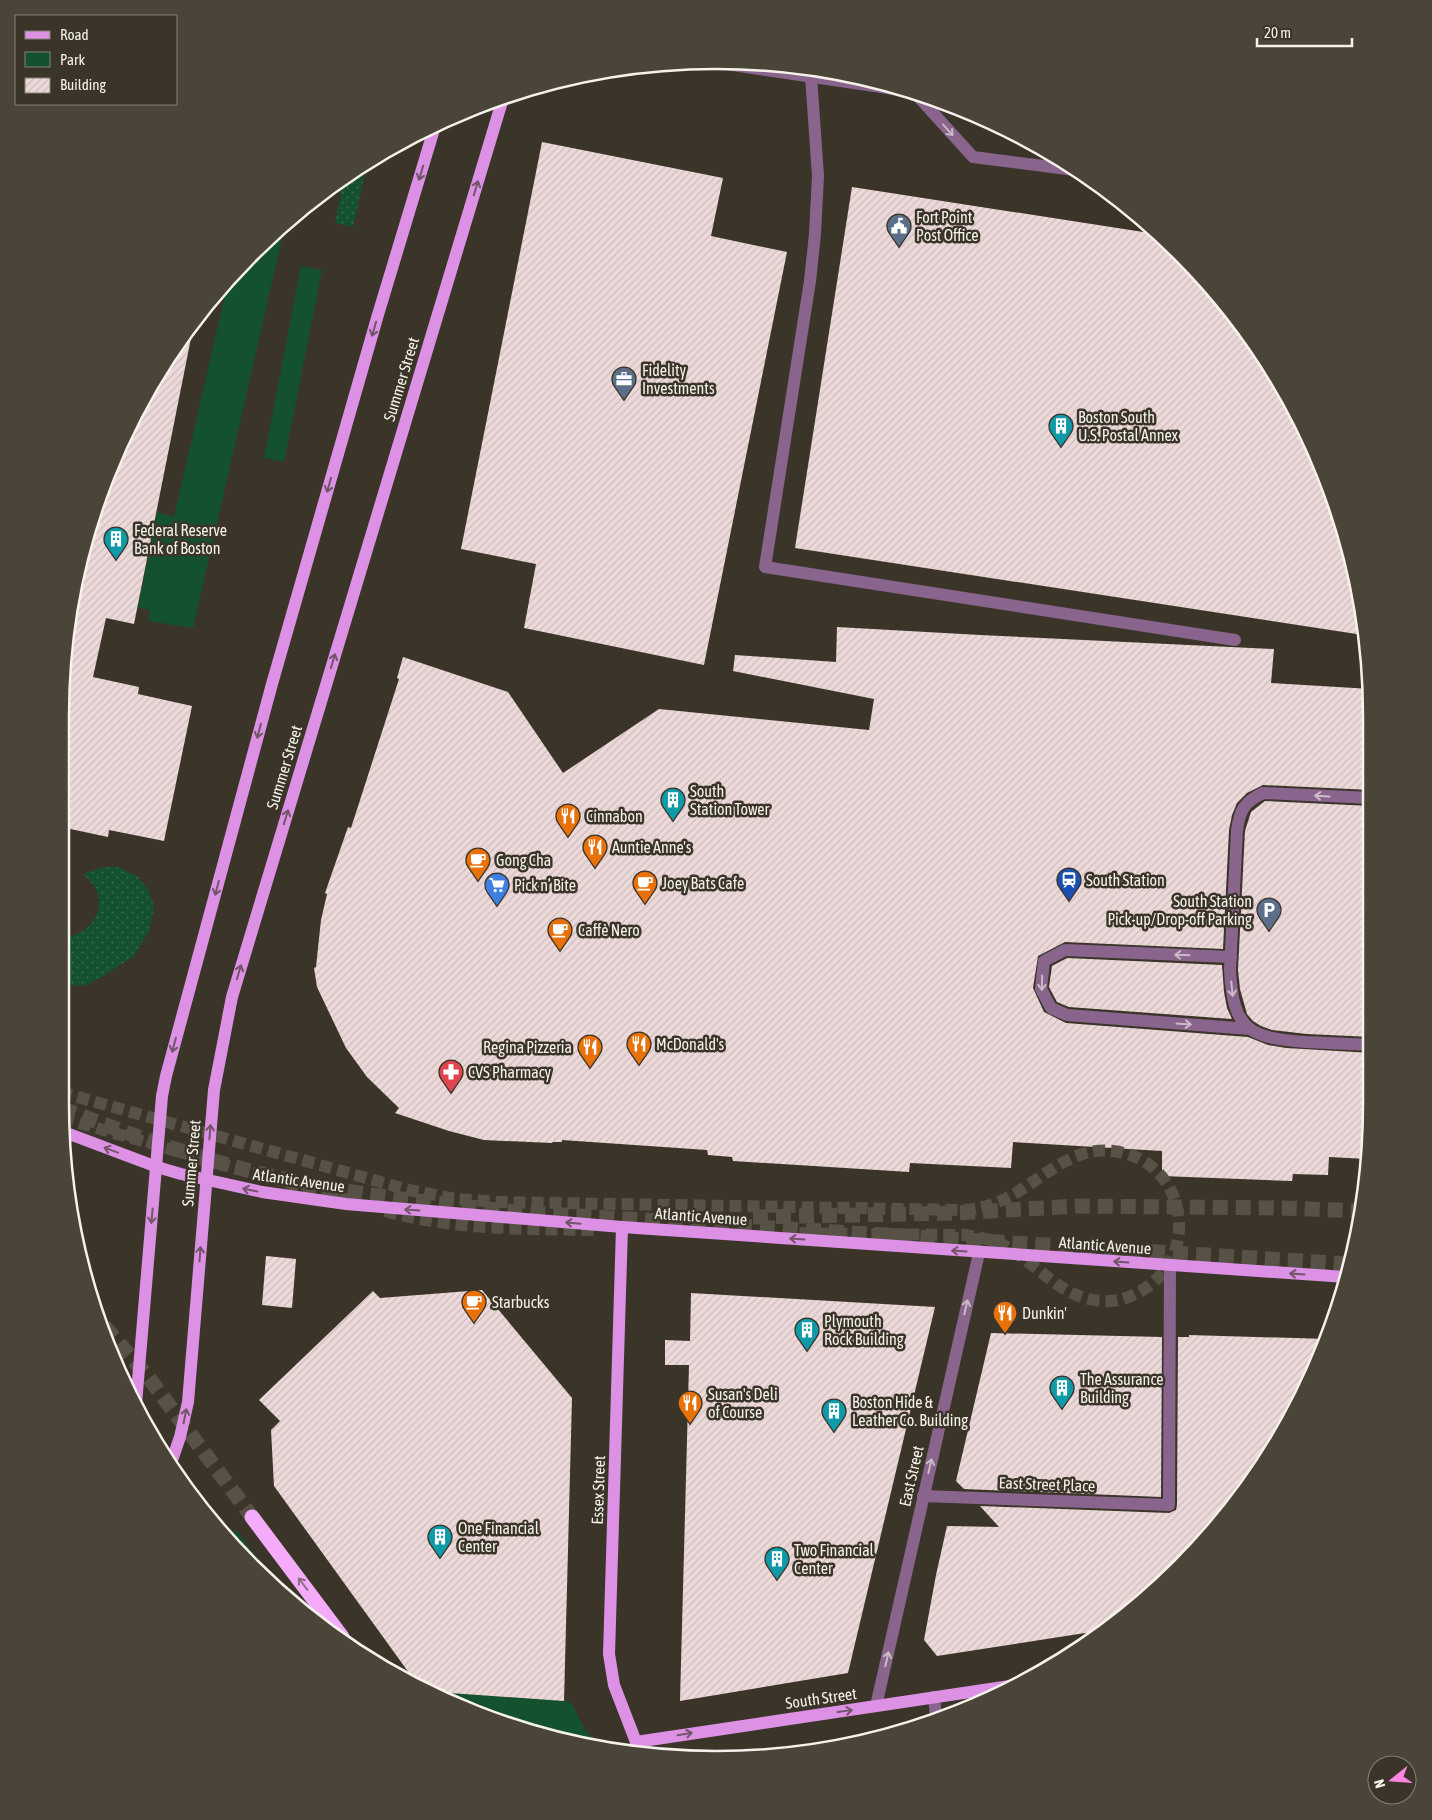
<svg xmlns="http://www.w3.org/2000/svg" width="1432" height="1820" font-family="'Asap Condensed',sans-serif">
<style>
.grass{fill:url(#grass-dots)}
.park{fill:#14512e}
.building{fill:url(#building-hatch)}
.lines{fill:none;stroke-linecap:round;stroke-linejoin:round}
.minor-tunnel{stroke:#575146;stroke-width:12;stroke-dasharray:12 6;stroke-linecap:butt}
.highway-tunnel{stroke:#575146;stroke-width:15;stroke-dasharray:15 8;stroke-linecap:butt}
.minor{stroke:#89658d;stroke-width:12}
.major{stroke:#dc91e4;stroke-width:12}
.highway{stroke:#f3abfa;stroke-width:15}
.oneway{stroke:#cabac5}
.oneway2{stroke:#73556a}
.oneway3{stroke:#8e6a87}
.labels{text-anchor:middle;stroke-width:5;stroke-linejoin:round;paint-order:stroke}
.poi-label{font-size:16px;fill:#f6f2eb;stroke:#3b3529;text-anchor:start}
.street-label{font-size:16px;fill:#f6f2eb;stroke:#3b3529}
.rim{fill:none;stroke:#f6f2eb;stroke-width:2.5}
</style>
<defs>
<pattern id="grass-dots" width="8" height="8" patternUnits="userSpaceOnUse" patternTransform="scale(1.25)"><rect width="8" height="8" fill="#14512e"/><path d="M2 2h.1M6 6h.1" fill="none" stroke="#376a4c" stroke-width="1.8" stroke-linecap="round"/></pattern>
<pattern id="building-hatch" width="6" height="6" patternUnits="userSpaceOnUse" patternTransform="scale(1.25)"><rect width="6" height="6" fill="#edd9d9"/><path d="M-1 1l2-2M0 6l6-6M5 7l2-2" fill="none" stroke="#ccbcbc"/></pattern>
</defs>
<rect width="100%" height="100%" fill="#3b3529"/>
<g class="grass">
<polygon points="367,163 353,227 335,223 344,179"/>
<path d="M103 867H118L137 876 149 891 154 907 149 931 134 956 105 975 84 986 62 984 61 929 72 936C92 930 105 910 96 889 94 884 87 878 83 874Z"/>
<polygon points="236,1530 281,1590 252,1568 228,1536"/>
</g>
<g class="park">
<polygon points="286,221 193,628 148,621 150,610 138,608 157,512 174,517 228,282"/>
<polygon points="301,266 322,270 284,462 264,458"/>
<polygon points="436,1692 568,1701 572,1704 585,1730 598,1744 546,1738"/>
</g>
<g class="building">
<polygon points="542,142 723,178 711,236 787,252 704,665 524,628 536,564 461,549"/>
<polygon points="852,187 1156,234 1209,283 1284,388 1337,505 1363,635 795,548"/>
<polygon points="195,318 134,624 106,618 93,677 139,687 138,694 192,706 164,841 109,830 108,837 61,827 61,673 95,505 148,388"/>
<polygon points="837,627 980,635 1274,649 1271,683 1371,689 1371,790 1263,785 1247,793 1237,803 1232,815 1229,830 1223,949 1065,942 1038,956 1033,988 1044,1012 1066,1023 1248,1037 1268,1045 1286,1048 1372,1053 1372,1104 1367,1159 1329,1157 1328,1175 1293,1174 1292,1181 1162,1176 1162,1151 1013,1142 1011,1168 910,1163 909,1172 733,1161 732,1157 708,1155 707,1150 562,1140 562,1142 553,1142 552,1143 484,1140 449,1131 395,1113 399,1108 367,1077 346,1048 317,987 314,968 316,967 321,920 327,894 325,893 348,827 351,828 399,679 397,678 403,657 508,692 563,773 659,709 869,730 874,699 733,671 735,655 836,662"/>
<polygon points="1265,801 1371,806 1372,1037 1307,1034 1272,1030 1261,1026 1253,1021 1247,1014 1240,989 1238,970 1245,831 1251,812"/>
<polygon points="1067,958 1222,965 1224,992 1227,1008 1232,1019 1069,1007 1057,1002 1049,987 1052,966"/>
<polygon points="266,1256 296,1259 292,1308 262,1305"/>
<polygon points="482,1290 572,1398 564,1701 436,1692 417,1684 274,1486 271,1430 280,1421 259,1400 373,1291 380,1298"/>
<polygon points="691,1293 935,1307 848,1673 680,1701 689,1365 665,1365 665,1340 690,1341"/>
<polygon points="991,1333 1162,1337 1161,1497 964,1489 956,1481"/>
<polygon points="1189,1335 1327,1339 1322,1355 1261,1469 1180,1568 1098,1631 937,1656 924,1640 936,1575 947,1526 999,1527 980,1506 1169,1513 1176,1510 1177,1505 1178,1337 1189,1337"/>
</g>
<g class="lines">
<g class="minor-tunnel">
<path d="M60 1092 409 1190 456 1199 501 1202 965 1210C977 1209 987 1207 998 1202 1036 1187 1068 1145 1113 1151 1185 1159 1204 1254 1141 1291 1132 1296 1121 1301 1109 1301 1062 1303 1038 1262 1001 1244 990 1239 977 1237 965 1235L783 1233"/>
<polyline points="62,1118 348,1200"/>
<path d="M385 1211C453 1230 524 1229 595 1230"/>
</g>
<g class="highway-tunnel">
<path d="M61 1108C130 1135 199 1159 271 1176 351 1195 434 1203 516 1212L1350 1264"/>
<polyline points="753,1217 957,1213 1076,1206 1283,1208 1362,1211"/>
<polyline points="104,1326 149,1378 252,1517"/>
</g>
<g class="minor">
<polyline points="719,63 908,91"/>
<polyline points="811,76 818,176 815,234 810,281 765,567 1235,640"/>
<polyline points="915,93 973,157 1075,170"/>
<path d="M1371 798 1263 793C1244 802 1240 810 1237 830L1230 970C1233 1030 1249 1038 1306 1042 1328 1043 1350 1044 1372 1045"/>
<polyline points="1231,957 1065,950 1044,961 1041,989 1051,1008 1067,1015 1250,1029"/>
<polyline points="923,1496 1169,1505 1170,1266"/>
<polyline points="934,1697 936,1717"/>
<polyline points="876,1706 979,1253"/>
</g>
<g class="major">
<polyline points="64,1132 157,1167 181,1174 262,1192 346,1204 622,1227 1346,1277"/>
<polyline points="622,1227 609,1654 614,1685 636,1742 637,1750"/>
<polyline points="136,1404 162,1096 166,1076 272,684 377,318 435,126"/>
<polyline points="171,1463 180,1437 188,1402 214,1090 232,997 504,95"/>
<polyline points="636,1742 1010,1686"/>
</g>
<polyline class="highway" points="252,1517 342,1637"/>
</g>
<defs><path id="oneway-shaft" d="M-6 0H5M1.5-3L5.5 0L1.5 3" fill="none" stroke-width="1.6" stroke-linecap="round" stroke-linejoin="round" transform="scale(1.25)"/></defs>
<g class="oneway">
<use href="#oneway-shaft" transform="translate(948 130) rotate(48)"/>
<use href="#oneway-shaft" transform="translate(1322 796) rotate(-177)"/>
<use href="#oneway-shaft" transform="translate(1182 955) rotate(-178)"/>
<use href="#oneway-shaft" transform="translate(1042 983) rotate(91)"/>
<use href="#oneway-shaft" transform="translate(1232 989) rotate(84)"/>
<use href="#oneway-shaft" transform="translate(1184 1024) rotate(4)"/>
<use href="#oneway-shaft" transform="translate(966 1307) rotate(-77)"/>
<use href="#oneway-shaft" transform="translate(930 1466) rotate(-77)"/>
<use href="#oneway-shaft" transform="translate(887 1659) rotate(-77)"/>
</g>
<g class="oneway2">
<use href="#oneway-shaft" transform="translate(421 173) rotate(107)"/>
<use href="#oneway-shaft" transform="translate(476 188) rotate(-73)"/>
<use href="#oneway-shaft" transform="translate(374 329) rotate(106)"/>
<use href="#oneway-shaft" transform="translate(329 485) rotate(106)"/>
<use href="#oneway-shaft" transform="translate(333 661) rotate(-73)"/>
<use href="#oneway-shaft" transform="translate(259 731) rotate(105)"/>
<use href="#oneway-shaft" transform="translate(286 817) rotate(-73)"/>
<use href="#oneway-shaft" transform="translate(217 888) rotate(105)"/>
<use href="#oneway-shaft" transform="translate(239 972) rotate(-73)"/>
<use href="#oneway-shaft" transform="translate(174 1045) rotate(105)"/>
<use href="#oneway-shaft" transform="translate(210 1132) rotate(-85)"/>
<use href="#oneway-shaft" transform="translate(111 1150) rotate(-160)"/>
<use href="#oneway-shaft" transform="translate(250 1190) rotate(-168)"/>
<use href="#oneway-shaft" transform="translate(412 1210) rotate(-176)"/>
<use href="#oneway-shaft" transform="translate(152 1216) rotate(95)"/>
<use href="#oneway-shaft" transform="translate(573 1223) rotate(-175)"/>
<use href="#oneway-shaft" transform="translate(797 1239) rotate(-176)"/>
<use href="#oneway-shaft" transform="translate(959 1251) rotate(-176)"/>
<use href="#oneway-shaft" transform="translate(200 1254) rotate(-86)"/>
<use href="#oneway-shaft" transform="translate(1121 1262) rotate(-176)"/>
<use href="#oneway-shaft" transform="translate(1297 1274) rotate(-176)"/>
<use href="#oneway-shaft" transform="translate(185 1416) rotate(-79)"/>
<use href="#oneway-shaft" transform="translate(845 1711) rotate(-8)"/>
<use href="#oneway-shaft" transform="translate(685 1734) rotate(-9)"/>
</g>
<use class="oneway3" href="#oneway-shaft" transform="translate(303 1584) rotate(-127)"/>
<defs>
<symbol id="civic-pin" viewBox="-11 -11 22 30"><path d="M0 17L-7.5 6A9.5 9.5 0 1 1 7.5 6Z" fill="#5c6f8a" stroke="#3b3529"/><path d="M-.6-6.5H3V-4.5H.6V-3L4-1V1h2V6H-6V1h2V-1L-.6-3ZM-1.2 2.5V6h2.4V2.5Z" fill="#fff"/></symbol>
<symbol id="office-pin" viewBox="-11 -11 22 30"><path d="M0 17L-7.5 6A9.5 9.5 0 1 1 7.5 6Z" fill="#5c6f8a" stroke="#3b3529"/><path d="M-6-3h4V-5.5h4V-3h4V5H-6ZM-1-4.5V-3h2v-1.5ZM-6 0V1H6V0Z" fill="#fff"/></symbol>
<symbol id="building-pin" viewBox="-11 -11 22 30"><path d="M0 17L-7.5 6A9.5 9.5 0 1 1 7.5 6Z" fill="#0f9aa8" stroke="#3b3529"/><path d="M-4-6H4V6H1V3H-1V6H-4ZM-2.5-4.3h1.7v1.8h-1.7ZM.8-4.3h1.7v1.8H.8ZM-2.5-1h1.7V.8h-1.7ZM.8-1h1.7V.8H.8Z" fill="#fff"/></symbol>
<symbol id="restaurant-pin" viewBox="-11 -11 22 30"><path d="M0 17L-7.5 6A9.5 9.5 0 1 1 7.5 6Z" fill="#e8710a" stroke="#3b3529"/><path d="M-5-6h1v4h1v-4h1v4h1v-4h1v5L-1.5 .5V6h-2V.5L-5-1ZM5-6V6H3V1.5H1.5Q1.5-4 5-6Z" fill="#fff"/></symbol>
<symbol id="cafe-pin" viewBox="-11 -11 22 30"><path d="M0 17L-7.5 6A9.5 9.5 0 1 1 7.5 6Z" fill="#e8710a" stroke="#3b3529"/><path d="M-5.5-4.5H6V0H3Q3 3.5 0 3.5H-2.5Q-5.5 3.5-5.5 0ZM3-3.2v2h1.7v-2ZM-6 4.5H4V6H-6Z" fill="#fff"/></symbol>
<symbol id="station-pin" viewBox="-11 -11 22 30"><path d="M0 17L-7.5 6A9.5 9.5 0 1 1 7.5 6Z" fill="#1a4fb4" stroke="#3b3529"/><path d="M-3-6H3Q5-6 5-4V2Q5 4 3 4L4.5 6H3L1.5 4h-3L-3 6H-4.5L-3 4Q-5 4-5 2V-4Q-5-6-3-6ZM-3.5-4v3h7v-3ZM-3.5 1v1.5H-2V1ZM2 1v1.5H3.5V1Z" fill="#fff"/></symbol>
<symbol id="supermarket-pin" viewBox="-11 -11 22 30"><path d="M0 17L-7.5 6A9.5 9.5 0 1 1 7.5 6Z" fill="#3f7fe0" stroke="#3b3529"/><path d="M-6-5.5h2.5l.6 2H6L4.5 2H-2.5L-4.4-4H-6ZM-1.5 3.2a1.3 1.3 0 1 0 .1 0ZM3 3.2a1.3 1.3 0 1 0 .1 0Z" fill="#fff"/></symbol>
<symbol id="parking-pin" viewBox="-11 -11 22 30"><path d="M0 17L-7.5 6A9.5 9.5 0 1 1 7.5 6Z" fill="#5c6f8a" stroke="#3b3529"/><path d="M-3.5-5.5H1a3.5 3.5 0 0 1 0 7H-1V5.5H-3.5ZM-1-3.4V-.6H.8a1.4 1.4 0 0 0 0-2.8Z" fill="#fff"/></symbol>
<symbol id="pharmacy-pin" viewBox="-11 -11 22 30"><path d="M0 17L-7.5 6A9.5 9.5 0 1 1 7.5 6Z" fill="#e0444e" stroke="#3b3529"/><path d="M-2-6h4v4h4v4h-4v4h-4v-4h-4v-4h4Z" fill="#fff"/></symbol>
</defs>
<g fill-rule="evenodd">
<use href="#civic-pin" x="885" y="212" width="28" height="38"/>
<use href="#office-pin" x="610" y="365" width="28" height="38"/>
<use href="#building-pin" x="1047" y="412" width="28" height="38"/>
<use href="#building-pin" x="102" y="525" width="28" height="38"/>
<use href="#building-pin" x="659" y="786" width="28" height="38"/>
<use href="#restaurant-pin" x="554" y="802" width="28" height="38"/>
<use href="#restaurant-pin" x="581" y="833" width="28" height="38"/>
<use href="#cafe-pin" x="464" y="846" width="28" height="38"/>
<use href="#station-pin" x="1055" y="866" width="28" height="38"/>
<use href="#cafe-pin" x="631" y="869" width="28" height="38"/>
<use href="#supermarket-pin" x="483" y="871" width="28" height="38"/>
<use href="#parking-pin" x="1255" y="896" width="28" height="38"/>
<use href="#cafe-pin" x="546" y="916" width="28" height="38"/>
<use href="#restaurant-pin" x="625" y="1030" width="28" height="38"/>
<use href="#restaurant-pin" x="576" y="1033" width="28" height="38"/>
<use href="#pharmacy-pin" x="437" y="1058" width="28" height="38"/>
<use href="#cafe-pin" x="460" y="1288" width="28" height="38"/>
<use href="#restaurant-pin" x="991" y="1299" width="28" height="38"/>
<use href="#building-pin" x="793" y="1316" width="28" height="38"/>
<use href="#building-pin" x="1048" y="1374" width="28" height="38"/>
<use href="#restaurant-pin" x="676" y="1389" width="28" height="38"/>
<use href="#building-pin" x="820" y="1397" width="28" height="38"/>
<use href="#building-pin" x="426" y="1523" width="28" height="38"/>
<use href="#building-pin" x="763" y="1545" width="28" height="38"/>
</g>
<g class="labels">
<g class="poi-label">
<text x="916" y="223">Fort Point<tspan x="916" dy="18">Post Office</tspan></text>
<text x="642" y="376">Fidelity<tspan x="642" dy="18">Investments</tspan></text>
<text x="1078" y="423">Boston South<tspan x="1078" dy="18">U.S. Postal Annex</tspan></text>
<text x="134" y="536">Federal Reserve<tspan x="134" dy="18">Bank of Boston</tspan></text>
<text x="690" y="797">South<tspan x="690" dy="18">Station Tower</tspan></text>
<text x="586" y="822">Cinnabon</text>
<text x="612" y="853">Auntie Anne's</text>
<text x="496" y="866">Gong Cha</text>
<text x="1086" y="886">South Station</text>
<text x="662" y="889">Joey Bats Cafe</text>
<text x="514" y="891">Pick n’ Bite</text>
<text x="1252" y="907" text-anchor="end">South Station<tspan x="1252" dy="18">Pick-up/Drop-off Parking</tspan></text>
<text x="578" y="936">Caffè Nero</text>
<text x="656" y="1050">McDonald's</text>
<text x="572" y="1053" text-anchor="end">Regina Pizzeria</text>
<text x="468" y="1078">CVS Pharmacy</text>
<text x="492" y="1308">Starbucks</text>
<text x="1022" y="1319">Dunkin'</text>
<text x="824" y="1327">Plymouth<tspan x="824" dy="18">Rock Building</tspan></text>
<text x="1080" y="1385">The Assurance<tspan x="1080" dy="18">Building</tspan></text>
<text x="708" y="1400">Susan's Deli<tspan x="708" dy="18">of Course</tspan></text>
<text x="852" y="1408">Boston Hide &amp;<tspan x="852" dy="18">Leather Co. Building</tspan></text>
<text x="458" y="1534">One Financial<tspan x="458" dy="18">Center</tspan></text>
<text x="794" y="1556">Two Financial<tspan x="794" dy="18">Center</tspan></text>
</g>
<g class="street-label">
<text transform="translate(401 379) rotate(-73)" y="6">Summer Street</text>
<text transform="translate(284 767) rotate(-73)" y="6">Summer Street</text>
<text transform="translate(191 1163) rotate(-85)" y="6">Summer Street</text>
<text transform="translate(299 1180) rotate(8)" y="6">Atlantic Avenue</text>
<text transform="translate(701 1216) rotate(4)" y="6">Atlantic Avenue</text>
<text transform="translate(1105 1245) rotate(4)" y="6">Atlantic Avenue</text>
<text transform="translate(911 1476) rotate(-77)" y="6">East Street</text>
<text transform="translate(1047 1484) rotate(2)" y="6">East Street Place</text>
<text transform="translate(598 1490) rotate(-88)" y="6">Essex Street</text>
<text transform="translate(821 1698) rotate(-8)" y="6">South Street</text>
</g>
</g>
<path d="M0 0H1432V1820H0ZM716 69H716A647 647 0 0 1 1363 716V1104A647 647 0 0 1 716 1751H716A647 647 0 0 1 69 1104V716A647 647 0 0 1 716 69Z" fill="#4a4439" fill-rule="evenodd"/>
<path class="rim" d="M716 69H716A647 647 0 0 1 1363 716V1104A647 647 0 0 1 716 1751H716A647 647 0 0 1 69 1104V716A647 647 0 0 1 716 69Z"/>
<rect x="15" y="15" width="162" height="90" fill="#3b3529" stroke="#868177"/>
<rect x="25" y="31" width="25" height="8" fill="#dc91e4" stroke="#868177"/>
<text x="60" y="40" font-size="15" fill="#f6f2eb">Road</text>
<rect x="25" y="52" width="25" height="15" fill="#14512e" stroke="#868177"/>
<text x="60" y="65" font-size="15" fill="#f6f2eb">Park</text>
<rect x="25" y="78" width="25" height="15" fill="url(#building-hatch)" stroke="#868177"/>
<text x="60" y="90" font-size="15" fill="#f6f2eb">Building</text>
<g transform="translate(1392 1780) rotate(253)"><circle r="24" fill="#3b3529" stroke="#868177"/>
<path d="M0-4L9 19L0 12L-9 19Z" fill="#fd86e2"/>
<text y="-8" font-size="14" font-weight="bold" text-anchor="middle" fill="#f6f2eb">N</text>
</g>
<path d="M1257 38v8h95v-8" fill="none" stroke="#f6f2eb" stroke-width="2.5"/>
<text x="1264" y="38" font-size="15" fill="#f6f2eb" stroke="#3b3529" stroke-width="4" paint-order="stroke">20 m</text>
</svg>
